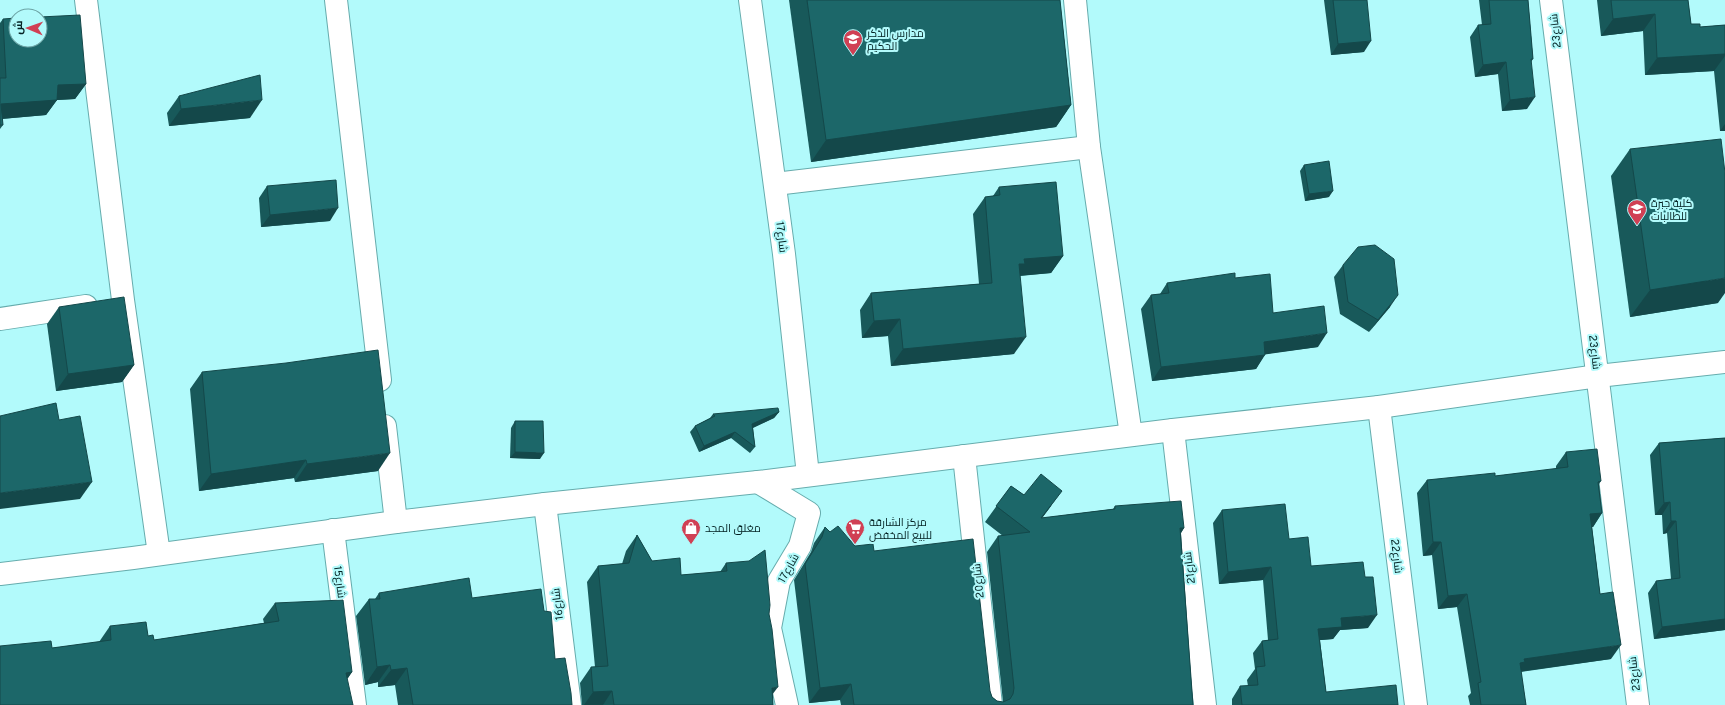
<svg xmlns="http://www.w3.org/2000/svg" width="1725" height="705" font-family="Overpass,Cairo,sans-serif">
<style>
.lines{fill:none;stroke-linecap:round;stroke-linejoin:round}
.street-casing{stroke:#66acad;stroke-width:24}
.secondary-casing{stroke:#66acad;stroke-width:24}
.street{stroke:#fff;stroke-width:22}
.secondary{stroke:#fff;stroke-width:22}
.wall{fill:#18595a}
.shaded-wall{fill:#14484a}
.building{fill:#1c6769;stroke:#14484a}
.labels{text-anchor:middle;stroke-width:4;stroke-linejoin:round;paint-order:stroke}
.street-label{font-size:11px;fill:#032122;stroke:#b2fafb}
.poi-label{font-size:11px;fill:#032122;stroke:#b2fafb;text-anchor:start}
</style>
<rect width="100%" height="100%" fill="#b2fafb"/>
<g class="lines">
<defs>
<g id="street">
<polyline points="86,0 123,300 159,554"/>
<polyline points="336,0 380,380"/>
<polyline points="750,0 784,254 808,475"/>
<polyline points="1075,0 1089,147 1131,435"/>
<polyline points="1551,0 1638,705"/>
<polyline points="775,184 1089,147"/>
<polyline points="0,319 86,306"/>
<polyline points="1379,407 1416,705"/>
<polyline points="385,426 396,522"/>
<polyline points="1173,430 1205,705"/>
<polyline points="964,456 991,705"/>
<polyline points="758,482 809,513 800,546 779,581 770,628 787,705"/>
<polyline points="545,504 570,705"/>
<polyline points="333,530 355,705"/>
</g>
<polyline id="secondary" points="0,574 133,558 396,522 545,504 758,482 1173,430 1379,407 1598,376 1725,362"/>
</defs>
<use href="#street" class="street-casing"/>
<use href="#secondary" class="secondary-casing"/>
<use href="#street" class="street"/>
<use href="#secondary" class="secondary"/>
</g>
<g class="wall">
<polygon points="789,0 1060,0 1071,105 1056,127 811,162"/>
<polygon points="1324,0 1367,0 1364,52 1331,55"/>
<polygon points="1479,0 1528,0 1533,59 1531,62 1527,109 1502,111 1498,74 1475,77 1470,37 1478,25 1482,25"/>
<polygon points="1597,0 1688,0 1691,24 1700,27 1725,25 1725,131 1720,131 1714,71 1645,75 1643,31 1601,36"/>
<polygon points="3,19 86,84 75,99 57,100 46,115 2,119 3,125 0,129 0,23"/>
<polygon points="179,96 250,118 169,126 167,113"/>
<polygon points="1630,149 1718,303 1630,317 1611,176"/>
<polygon points="1304,165 1329,197 1305,201 1300,171"/>
<polygon points="267,186 330,221 261,227 259,198"/>
<polygon points="999,187 1063,256 1051,273 1020,276 1014,354 891,366 888,336 862,338 860,310 871,293 979,284 973,214 985,197 993,196"/>
<polygon points="1343,265 1390,307 1369,332 1340,314 1334,277"/>
<polygon points="1235,278 1273,313 1318,347 1265,354 1256,369 1152,381 1141,309 1151,295 1160,294 1167,283"/>
<polygon points="59,307 134,365 122,382 56,391 47,324"/>
<polygon points="202,372 378,471 295,482 294,478 199,491 190,389"/>
<polygon points="779,412 774,418 753,428 755,447 750,453 731,438 699,452 690,432 695,426 710,418 713,414"/>
<polygon points="515,421 540,459 510,458 511,428"/>
<polygon points="1725,438 1725,630 1654,639 1648,593 1656,581 1671,579 1667,533 1663,534 1662,515 1655,515 1650,455 1659,443"/>
<polygon points="1566,452 1601,481 1599,484 1602,513 1593,527 1592,527 1600,594 1611,659 1521,672 1526,705 1470,705 1468,696 1471,693 1457,607 1438,609 1432,555 1423,556 1417,493 1427,480 1495,476 1556,469 1556,466"/>
<polygon points="1011,486 1024,495 1051,506 1042,518 1113,509 1115,506 1184,528 1181,533 1193,705 841,705 840,700 809,703 794,580 811,552 814,543 825,527 830,532 855,546 874,551 990,691 992,697 997,701 1003,702 987,552 998,536 1003,536 985,522"/>
<polygon points="1222,510 1289,539 1311,566 1368,628 1340,630 1333,639 1320,640 1326,692 1398,705 1232,705 1232,699 1240,686 1248,686 1247,680 1255,669 1253,653 1262,641 1268,640 1263,580 1219,584 1213,523"/>
<polygon points="637,535 652,561 681,575 720,572 726,563 769,614 773,705 582,705 580,683 591,667 595,667 587,582 598,566 622,564 626,551"/>
<polygon points="379,593 472,598 544,611 555,659 572,705 398,705 395,685 378,687 378,682 365,685 356,616 369,599 375,599"/>
<polygon points="275,603 352,672 348,678 52,648 99,642 110,626 148,636 154,640 264,623 263,619"/>
</g>
<g class="shaded-wall">
<polygon points="1655,14 1643,31 1601,36 1613,19"/>
<polygon points="1371,41 1364,52 1331,55 1338,44"/>
<polygon points="1725,54 1725,56 1714,71 1645,75 1657,58"/>
<polygon points="1506,62 1498,74 1475,77 1483,65"/>
<polygon points="86,84 75,99 57,100 46,115 0,119 1,104 58,85"/>
<polygon points="1535,97 1527,109 1502,111 1510,100"/>
<polygon points="262,100 250,118 169,126 181,109"/>
<polygon points="1071,105 1056,127 811,162 826,140"/>
<polygon points="1725,124 1725,131 1720,131"/>
<polygon points="1333,191 1329,197 1305,201 1309,194"/>
<polygon points="338,208 330,221 261,227 270,215"/>
<polygon points="1063,256 1051,273 1016,276 1019,264 1024,259"/>
<polygon points="1725,278 1725,293 1718,303 1630,317 1650,290"/>
<polygon points="1398,295 1390,307 1369,332 1378,320"/>
<polygon points="900,319 888,336 862,338 874,321"/>
<polygon points="1327,333 1318,347 1254,356 1264,342"/>
<polygon points="1026,337 1014,354 891,366 903,349"/>
<polygon points="1265,355 1256,369 1152,381 1161,367"/>
<polygon points="134,365 122,382 56,391 68,374"/>
<polygon points="779,412 774,418 748,430 752,424"/>
<polygon points="735,432 731,438 699,452 704,446"/>
<polygon points="515,452 544,453 540,459 510,458"/>
<polygon points="390,453 378,471 295,482 307,464"/>
<polygon points="306,460 294,478 199,491 211,474"/>
<polygon points="92,482 80,499 0,509 0,493"/>
<polygon points="1062,491 1051,506 1030,534 1041,518"/>
<polygon points="1670,502 1662,515 1655,515 1664,503"/>
<polygon points="1602,513 1593,527 1581,528 1590,514"/>
<polygon points="1671,521 1676,521 1667,533 1663,534"/>
<polygon points="1180,528 1184,528 1174,544"/>
<polygon points="1433,542 1441,542 1432,555 1423,556"/>
<polygon points="1271,567 1263,580 1219,584 1228,572"/>
<polygon points="1467,594 1457,607 1438,609 1448,596"/>
<polygon points="1377,615 1368,628 1340,630 1333,639 1310,641 1318,629 1341,618"/>
<polygon points="1725,619 1725,630 1654,639 1662,627"/>
<polygon points="1621,645 1611,659 1517,672 1520,663 1524,659"/>
<polygon points="390,665 378,682 365,685 377,667"/>
<polygon points="407,668 395,685 378,687 391,670"/>
<polygon points="352,672 340,689 346,673"/>
<polygon points="851,684 840,700 809,703 820,688"/>
<polygon points="778,687 766,703 772,688"/>
<polygon points="612,691 603,705 584,705 593,692"/>
</g>
<g class="building">
<polygon points="807,0 1060,0 1071,105 826,140"/>
<polygon points="1333,0 1367,0 1371,41 1338,44"/>
<polygon points="1489,0 1528,0 1533,59 1531,59 1535,97 1510,100 1506,62 1483,65 1478,25 1491,24"/>
<polygon points="1611,0 1688,0 1691,24 1700,24 1700,27 1725,25 1725,54 1657,58 1655,14 1613,19"/>
<polygon points="80,15 86,84 58,85 57,100 1,104 3,125 0,125 0,78 6,78 3,19 16,18 16,40 40,40 40,17"/>
<polygon points="260,75 262,100 181,109 179,96"/>
<polygon points="1721,139 1725,173 1725,278 1650,290 1630,149"/>
<polygon points="1329,161 1333,191 1309,194 1304,165"/>
<polygon points="336,180 338,208 270,215 267,186"/>
<polygon points="1056,182 1063,256 1024,259 1025,264 1019,264 1026,337 903,349 900,319 874,321 871,293 992,283 985,197 1000,195 999,187"/>
<polygon points="1375,245 1394,259 1398,295 1378,320 1348,302 1343,265 1358,247"/>
<polygon points="1235,273 1235,278 1270,274 1273,313 1324,306 1327,333 1264,342 1265,355 1161,367 1151,295 1169,293 1167,283"/>
<polygon points="124,297 134,365 68,374 59,307"/>
<polygon points="378,350 390,453 307,464 306,460 211,474 202,372 286,363"/>
<polygon points="56,403 59,420 80,416 92,482 0,493 0,416"/>
<polygon points="778,408 779,412 752,424 755,447 735,432 704,446 695,426 715,416 713,414"/>
<polygon points="515,421 543,421 544,453 515,452"/>
<polygon points="1725,438 1725,619 1662,627 1656,581 1680,578 1676,521 1671,521 1670,502 1664,503 1659,443"/>
<polygon points="1597,449 1601,481 1598,482 1602,513 1590,514 1600,594 1613,592 1621,645 1524,659 1525,662 1520,663 1526,705 1481,705 1478,683 1481,682 1467,594 1448,596 1441,542 1433,542 1427,480 1495,473 1495,476 1568,467 1566,452"/>
<polygon points="1041,474 1062,491 1041,518 1115,509 1115,506 1181,501 1184,528 1180,528 1193,705 854,705 851,684 820,688 805,564 822,537 825,527 830,532 838,526 855,546 873,544 874,551 973,539 990,691 992,697 997,701 1003,702 1010,699 1013,694 1014,688 998,536 1030,532 996,506 1011,486 1024,495"/>
<polygon points="1285,504 1289,539 1308,537 1311,566 1363,562 1365,577 1373,577 1377,615 1341,618 1342,627 1318,629 1326,692 1396,685 1398,705 1242,705 1240,686 1258,685 1256,667 1265,666 1262,641 1278,639 1271,567 1228,572 1222,510"/>
<polygon points="637,535 652,561 680,558 681,575 727,571 726,563 749,561 765,550 770,605 769,614 772,629 778,687 772,688 773,705 614,705 612,691 593,692 591,667 608,666 598,566 629,563"/>
<polygon points="469,578 472,598 541,589 544,611 551,612 555,659 565,658 571,693 572,705 413,705 407,668 391,670 390,665 377,667 369,599 380,599 379,593"/>
<polygon points="343,600 352,672 346,673 353,705 0,705 0,646 51,641 52,648 111,640 110,626 146,622 148,636 153,635 154,640 279,621 275,603"/>
</g>
<defs>
<symbol id="school-pin" viewBox="-11 -11 22 30"><path d="M0 17L-7.5 6A9.5 9.5 0 1 1 7.5 6Z" fill="#d04054" stroke="#b2fafb"/><path d="M0-5L7-2L0 1L-7-2ZM-4 1L0 2.5L4 1V4Q0 6-4 4Z" fill="#fff"/></symbol>
<symbol id="university-pin" viewBox="-11 -11 22 30"><path d="M0 17L-7.5 6A9.5 9.5 0 1 1 7.5 6Z" fill="#d04054" stroke="#b2fafb"/><path d="M0-5L7-2L0 1L-7-2ZM-4 1L0 2.5L4 1V4Q0 6-4 4Z" fill="#fff"/></symbol>
<symbol id="shop-pin" viewBox="-11 -11 22 30"><path d="M0 17L-7.5 6A9.5 9.5 0 1 1 7.5 6Z" fill="#d04054" stroke="#b2fafb"/><path d="M-5-2.5h2.3a2.7 3.5 0 0 1 5.4 0H5L5.5 6h-11ZM-1.5-2.5h3a1.5 2.3 0 0 0-3 0Z" fill="#fff"/></symbol>
<symbol id="supermarket-pin" viewBox="-11 -11 22 30"><path d="M0 17L-7.5 6A9.5 9.5 0 1 1 7.5 6Z" fill="#d04054" stroke="#b2fafb"/><path d="M-6-5.5h2.5l.6 2H6L4.5 2H-2.5L-4.4-4H-6ZM-1.5 3.2a1.3 1.3 0 1 0 .1 0ZM3 3.2a1.3 1.3 0 1 0 .1 0Z" fill="#fff"/></symbol>
</defs>
<g fill-rule="evenodd">
<use href="#school-pin" x="842" y="28" width="22" height="30"/>
<use href="#university-pin" x="1626" y="198" width="22" height="30"/>
<use href="#shop-pin" x="680" y="517" width="22" height="30"/>
<use href="#supermarket-pin" x="844" y="517" width="22" height="30"/>
</g>
<g class="labels">
<g class="street-label">
<text transform="translate(1555 31) rotate(-96)" y="4">شارع23</text>
<text transform="translate(782 237) rotate(83)" y="4">شارع17</text>
<text transform="translate(1595 352) rotate(83)" y="4">شارع23</text>
<text transform="translate(1397 556) rotate(83)" y="4">شارع22</text>
<text transform="translate(788 568) rotate(-61)" y="4">شارع17</text>
<text transform="translate(1189 568) rotate(-97)" y="4">شارع21</text>
<text transform="translate(978 581) rotate(-96)" y="4">شارع20</text>
<text transform="translate(340 582) rotate(83)" y="4">شارع15</text>
<text transform="translate(557 604) rotate(-97)" y="4">شارع16</text>
<text transform="translate(1634 674) rotate(-97)" y="4">شارع23</text>
</g>
<g class="poi-label">
<text x="867" y="37">مدارس الذكر<tspan x="867" dy="13">الحكيم</tspan></text>
<text x="1651" y="207">كلية جبرة<tspan x="1651" dy="13">للطالبات</tspan></text>
<text x="869" y="526">مركز الشارقة<tspan x="869" dy="13">للبيع المخفض</tspan></text>
<text x="705" y="532">مغلق المجد</text>
</g>
</g>
<g transform="translate(28 28) rotate(272)"><circle r="19" fill="#b2fafb" stroke="#6ca3a4"/>
<path d="M0-3L7 15L0 10L-7 15Z" fill="#d04054"/>
<text y="-6" font-size="11" font-weight="bold" text-anchor="middle" fill="#032122">ش</text>
</g>
</svg>
